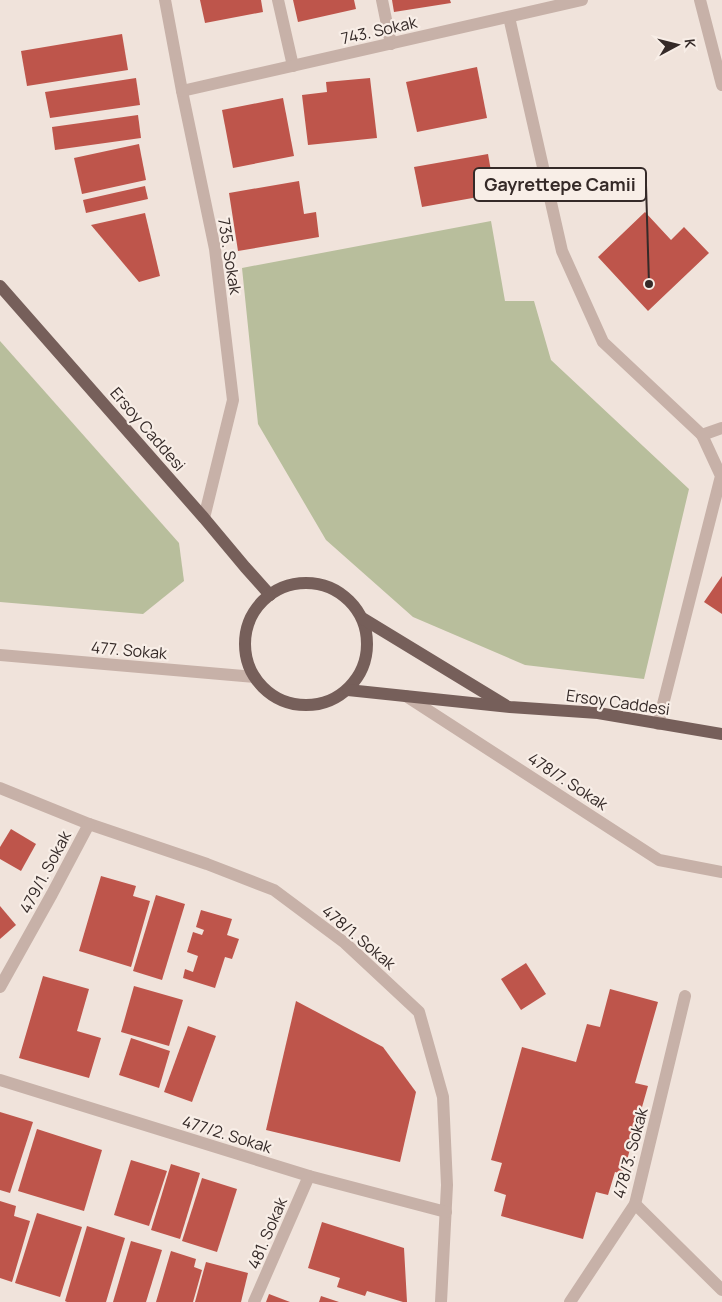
<svg xmlns="http://www.w3.org/2000/svg" width="722" height="1302" font-family="Manrope,sans-serif">
<style>
.green{fill:#b8be9c}
.building{fill:#be554b}
.lines{fill:none;stroke-linecap:round;stroke-linejoin:round}
.minor{stroke:#c7b1a8;stroke-width:12}
.major{stroke:#765f5a;stroke-width:12}
.labels{text-anchor:middle;stroke-width:4.5;stroke-linejoin:round;paint-order:stroke}
.street-label{font-size:16px;fill:#352a28;stroke:#f8eee7}
.leader{fill:none;stroke:#352a28;stroke-width:2}
.callout-dot{fill:#352a28;stroke:#f8eee7;stroke-width:2}
.callout{fill:#f8eee7;stroke:#352a28;stroke-width:2}
.callout-label{font-size:18px;text-anchor:middle;font-weight:bold;fill:#352a28}
</style>
<rect width="100%" height="100%" fill="#f0e3db"/>
<g class="green">
<polygon points="491,221 505,301 534,301 551,360 689,489 644,679 525,665 413,617 326,540 258,424 242,268"/>
<polygon points="0,341 179,543 184,581 143,614 0,602"/>
</g>
<g class="building">
<polygon points="200,0 261,0 263,12 205,23"/>
<polygon points="293,0 354,0 356,9 298,22"/>
<polygon points="392,0 450,0 451,3 394,12"/>
<polygon points="122,34 128,70 27,86 21,51"/>
<polygon points="477,67 487,118 417,132 406,82"/>
<polygon points="136,78 140,105 50,118 45,92"/>
<polygon points="370,78 377,138 308,145 302,95 327,92 326,82"/>
<polygon points="283,98 294,156 233,168 222,110"/>
<polygon points="138,115 141,138 55,150 52,127"/>
<polygon points="139,144 146,180 82,194 74,158"/>
<polygon points="488,154 495,194 422,207 414,167"/>
<polygon points="299,181 304,214 316,212 319,237 238,251 229,193"/>
<polygon points="145,186 148,199 86,213 83,200"/>
<polygon points="645,212 671,240 684,227 709,253 648,311 598,257"/>
<polygon points="145,213 160,276 139,282 91,225"/>
<polygon points="722,576 722,614 704,602"/>
<polygon points="11,829 36,844 21,871 0,859 0,847"/>
<polygon points="101,876 136,886 133,896 150,901 131,967 79,951"/>
<polygon points="156,895 185,904 162,980 133,971"/>
<polygon points="0,906 16,925 0,939"/>
<polygon points="201,910 232,919 227,935 239,939 232,959 225,957 215,988 183,978 185,969 193,972 198,956 187,952 193,932 202,935 204,930 196,927"/>
<polygon points="526,963 546,994 521,1010 501,979"/>
<polygon points="43,976 89,989 77,1031 101,1038 89,1078 19,1058"/>
<polygon points="134,986 183,1000 169,1046 121,1032"/>
<polygon points="610,989 658,1002 635,1083 648,1086 623,1174 615,1172 608,1195 596,1192 583,1239 501,1216 506,1195 494,1191 502,1163 491,1160 522,1047 576,1062 587,1024 600,1027"/>
<polygon points="296,1001 383,1047 416,1092 400,1162 266,1130"/>
<polygon points="188,1026 216,1036 192,1102 164,1092"/>
<polygon points="131,1038 170,1051 159,1088 119,1075"/>
<polygon points="0,1112 33,1122 10,1193 0,1190"/>
<polygon points="37,1129 102,1150 84,1211 18,1191"/>
<polygon points="131,1160 167,1171 149,1226 114,1215"/>
<polygon points="171,1164 200,1173 180,1239 151,1230"/>
<polygon points="202,1178 237,1189 217,1252 182,1241"/>
<polygon points="0,1201 16,1206 14,1216 30,1221 12,1282 0,1278"/>
<polygon points="37,1213 82,1227 60,1297 15,1283"/>
<polygon points="322,1222 404,1248 407,1302 403,1302 367,1291 365,1296 337,1287 340,1278 308,1268"/>
<polygon points="87,1226 125,1238 106,1302 67,1302 65,1301"/>
<polygon points="131,1241 162,1250 146,1302 113,1302"/>
<polygon points="171,1251 196,1259 194,1267 202,1270 193,1302 156,1302"/>
<polygon points="206,1262 248,1273 241,1302 195,1302"/>
<polygon points="269,1294 290,1302 266,1302"/>
<polygon points="321,1296 339,1302 319,1302"/>
</g>
<g class="lines">
<g class="minor">
<polyline points="165,0 182,91 215,249 233,400 204,518"/>
<polyline points="278,0 293,66"/>
<polyline points="382,0 391,44"/>
<polyline points="700,0 722,85"/>
<polyline points="509,17 562,251 603,342 702,435"/>
<polyline points="182,91 582,0"/>
<polyline points="0,655 255,677"/>
<polyline points="406,696 659,860 722,872"/>
<polyline points="658,724 721,476 702,435 722,428"/>
<polyline points="0,788 89,824 207,864 274,890 345,943 419,1012 443,1097 447,1185 441,1302"/>
<polyline points="0,987 52,894 89,824"/>
<polyline points="0,1080 309,1176 446,1212"/>
<polyline points="635,1204 722,1290"/>
<polyline points="254,1302 309,1176"/>
<polyline points="570,1302 635,1204 685,996"/>
</g>
<g class="major">
<polyline points="0,286 204,518 245,567 270,595"/>
<circle cx="306" cy="644" r="61"/>
<polyline points="362,618 505,705"/>
<polyline points="348,690 510,707 598,713 722,734"/>
</g>
</g>
<g class="labels">
<g class="street-label">
<text transform="translate(379 30) rotate(-13)" y="6">743. Sokak</text>
<text transform="translate(230 256) rotate(81)" y="6">735. Sokak</text>
<text transform="translate(148 429) rotate(49)" y="6">Ersoy Caddesi</text>
<text transform="translate(129 650) rotate(5)" y="6">477. Sokak</text>
<text transform="translate(618 702) rotate(8)" y="6">Ersoy Caddesi</text>
<text transform="translate(568 781) rotate(33)" y="6">478/7. Sokak</text>
<text transform="translate(45 872) rotate(-62)" y="6">479/1. Sokak</text>
<text transform="translate(359 937) rotate(40)" y="6">478/1. Sokak</text>
<text transform="translate(227 1134) rotate(17)" y="6">477/2. Sokak</text>
<text transform="translate(630 1153) rotate(-75)" y="6">478/3. Sokak</text>
<text transform="translate(267 1233) rotate(-67)" y="6">481. Sokak</text>
</g>
</g>
<path class="leader" d="M649 284L646 185"/>
<circle class="callout-dot" cx="649" cy="284" r="5"/>
<rect class="callout" x="474" y="168" width="172" height="33" rx="5"/>
<g class="callout-label">
<text x="560" y="191">Gayrettepe Camii</text>
</g>
<g transform="translate(677 45) rotate(83)" stroke="#f8eee7" stroke-width="4" paint-order="stroke">
<path d="M0-4L9 19L0 12L-9 19Z" fill="#352a28"/>
<text y="-8" font-size="14" font-weight="bold" text-anchor="middle" fill="#352a28">K</text>
</g>
</svg>
